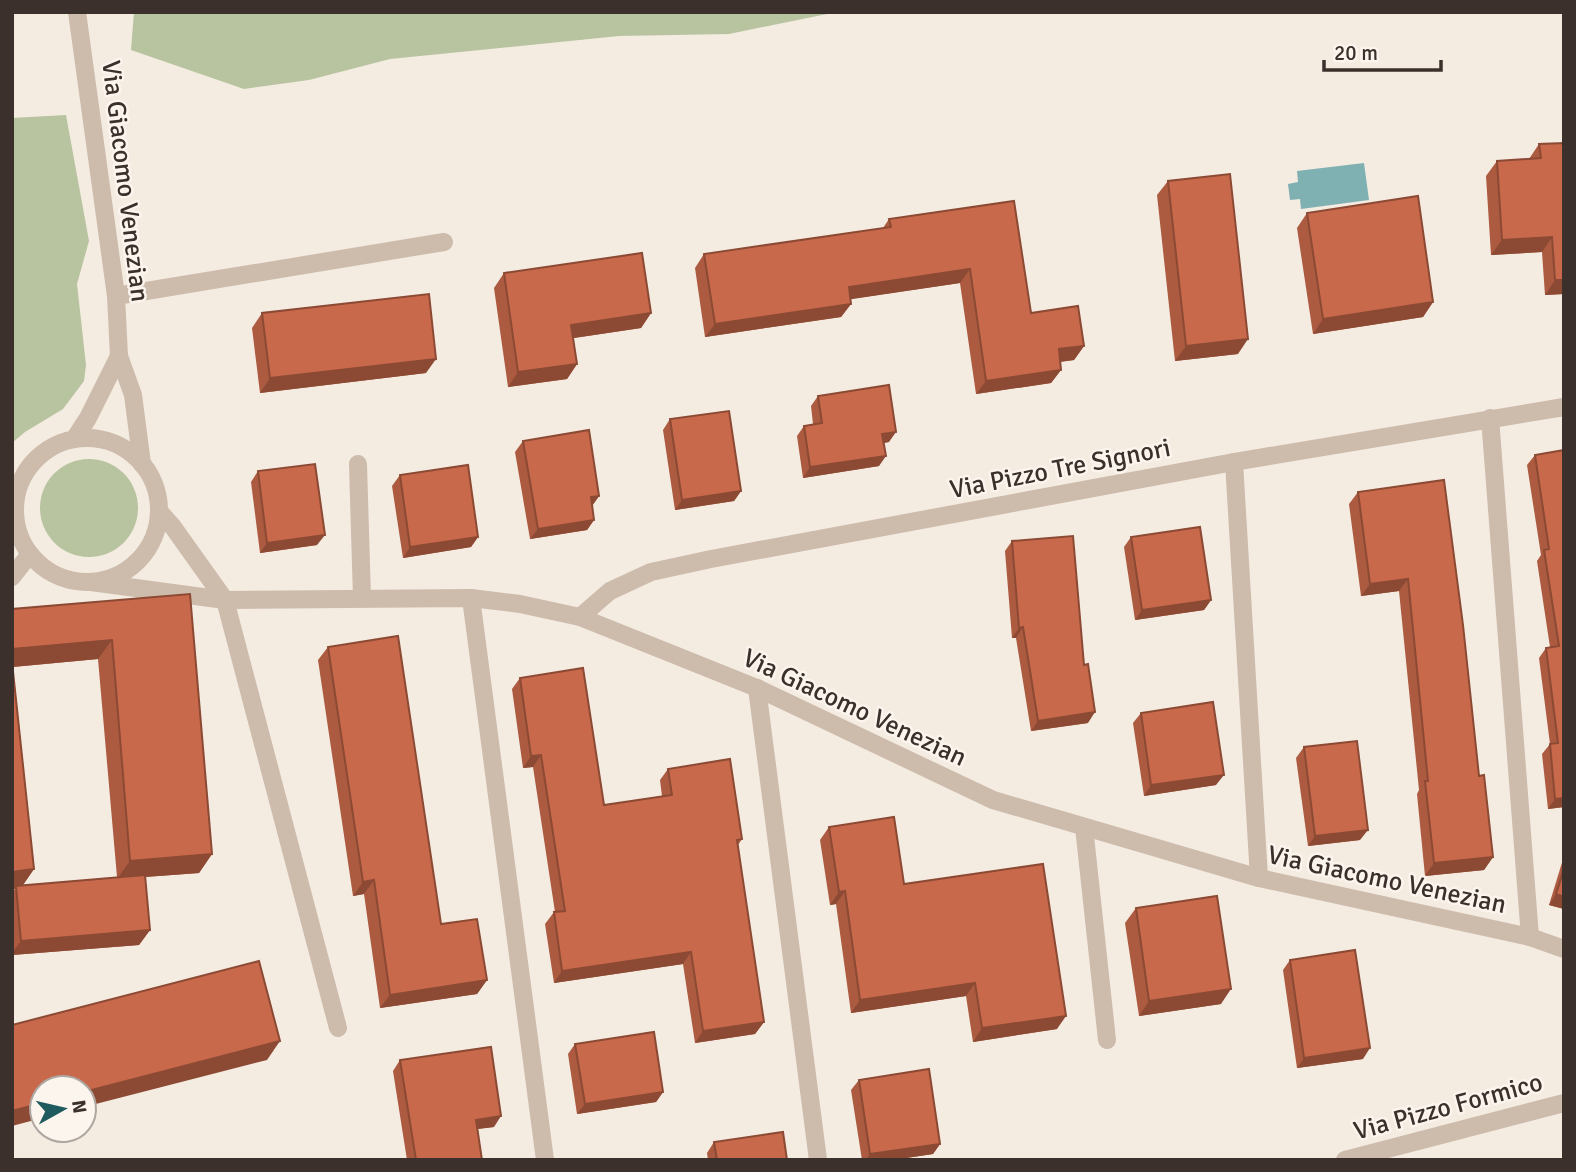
<svg xmlns="http://www.w3.org/2000/svg" width="1576" height="1172" font-family="Signika,sans-serif">
<style>
.green{fill:#b8c4a0}
.water{fill:#7fb0b2}
.lines{fill:none;stroke-linecap:round;stroke-linejoin:round}
.street{stroke:#cdbbac;stroke-width:18}
.wall{fill:#ac5a40;fill-rule:evenodd}
.shaded-wall{fill:#8c4a34}
.building{fill:#c8694b;stroke:#8c4a34;stroke-width:2}
.labels{text-anchor:middle;stroke-width:5;stroke-linejoin:round;paint-order:stroke}
.street-label{font-size:26px;fill:#3b302b;stroke:#fbf5ee}
</style>
<rect width="100%" height="100%" fill="#f4ebe1"/>
<g class="green">
<polygon points="134,12 837,12 729,34 619,36 390,59 309,80 244,89 131,50"/>
<polygon points="66,115 89,241 77,284 86,365 84,381 63,409 25,432 12,443 12,118"/>
<circle cx="89" cy="508" r="49"/>
</g>
<polygon class="water" points="1364,163 1369,200 1301,209 1300,199 1290,200 1288,184 1298,182 1297,171"/>
<g class="lines">
<g class="street">
<polyline points="77,12 116,296 119,356 133,395 142,464"/>
<polyline points="116,296 444,242"/>
<polyline points="1490,418 1530,937"/>
<polyline points="75,438 88,418 119,356"/>
<circle cx="87" cy="510" r="72"/>
<polyline points="1234,462 1259,878"/>
<polyline points="358,464 362,598"/>
<polyline points="159,511 173,527 225,600 338,1028"/>
<polyline points="12,577 30,554"/>
<polyline points="91,582 225,600 471,598 520,604 580,617 757,688 993,800 1259,878 1530,937 1564,949"/>
<polyline points="471,598 545,1160"/>
<polyline points="580,617 610,591 651,572 711,559 1234,462 1564,407"/>
<polyline points="757,688 818,1160"/>
<polyline points="1084,827 1107,1040"/>
<polyline points="1345,1160 1564,1103"/>
</g>
</g>
<g class="wall">
<polygon points="1539,144 1564,294 1545,295 1542,252 1491,255 1486,176 1497,161 1529,159"/>
<polygon points="1168,181 1238,354 1175,361 1157,195"/>
<polygon points="1014,201 1031,313 1084,346 1074,360 1060,362 1061,370 1051,383 976,394 960,283 850,299 851,304 841,317 705,337 695,268 704,254 883,228 889,219"/>
<polygon points="1307,213 1433,302 1423,317 1313,334 1297,228"/>
<polygon points="504,273 651,313 641,328 573,338 577,364 567,379 508,387 494,288"/>
<polygon points="262,313 426,373 260,393 252,328"/>
<polygon points="818,396 889,442 884,443 879,466 803,478 797,436 804,426 813,424 811,406"/>
<polygon points="670,419 741,491 734,501 675,510 663,430"/>
<polygon points="523,441 599,496 592,506 594,520 587,530 530,539 515,452"/>
<polygon points="1564,450 1564,807 1548,809 1542,754 1550,744 1539,658 1546,648 1550,647 1537,561 1541,555 1527,465 1535,455"/>
<polygon points="258,471 317,545 260,553 251,482"/>
<polygon points="400,475 478,537 471,547 403,558 392,486"/>
<polygon points="1444,480 1479,776 1493,857 1484,870 1425,876 1417,794 1419,790 1399,591 1361,596 1349,504 1358,492"/>
<polygon points="1131,537 1211,600 1204,610 1135,620 1124,547"/>
<polygon points="1012,541 1084,665 1088,723 1031,731 1016,638 1012,638 1005,551"/>
<path d="M190 594 212 854 199 873 145 877 150 930 139 945 12 955V892L15 889H12V609ZM98 659 117 877 22 886 34 869 13 667Z"/>
<polygon points="328,647 441,924 487,980 477,994 380,1008 364,894 353,896 318,660"/>
<polygon points="520,678 604,805 662,796 660,780 668,769 742,839 738,845 764,1022 755,1034 695,1043 683,964 554,983 545,924 554,912 555,912 533,767 523,768 512,689"/>
<polygon points="1141,713 1216,785 1144,796 1133,723"/>
<polygon points="1304,747 1360,840 1308,846 1296,758"/>
<polygon points="829,827 904,884 1057,1029 973,1042 966,996 851,1013 836,904 830,905 820,840"/>
<polygon points="1564,856 1564,909 1549,905"/>
<polygon points="1136,908 1221,1004 1139,1016 1125,923"/>
<polygon points="1290,960 1363,1059 1297,1068 1283,970"/>
<polygon points="575,1044 663,1092 656,1102 577,1114 568,1054"/>
<polygon points="400,1060 494,1127 477,1129 482,1160 407,1160 393,1071"/>
<polygon points="859,1080 940,1144 933,1154 893,1160 862,1160 851,1090"/>
<polygon points="714,1142 787,1160 708,1160 707,1153"/>
</g>
<g class="shaded-wall">
<polygon points="1552,237 1542,252 1491,255 1502,240"/>
<polygon points="970,269 960,283 839,301 849,287"/>
<polygon points="1555,280 1564,280 1564,294 1545,295"/>
<polygon points="1433,302 1423,317 1313,334 1323,319"/>
<polygon points="851,304 841,317 705,337 715,324"/>
<polygon points="651,313 641,328 561,340 571,325"/>
<polygon points="1248,339 1238,354 1175,361 1186,346"/>
<polygon points="1084,346 1074,360 1050,363 1059,349"/>
<polygon points="436,359 426,373 260,393 270,378"/>
<polygon points="577,364 567,379 508,387 518,372"/>
<polygon points="1061,370 1051,383 976,394 986,381"/>
<polygon points="896,432 889,442 875,444 882,434"/>
<polygon points="886,456 879,466 803,478 810,467"/>
<polygon points="741,491 734,501 675,510 682,500"/>
<polygon points="599,496 592,506 591,497"/>
<polygon points="594,520 587,530 530,539 538,529"/>
<polygon points="325,535 317,545 260,553 267,543"/>
<polygon points="478,537 471,547 403,558 410,547"/>
<polygon points="1408,579 1399,591 1361,596 1370,584"/>
<polygon points="1211,600 1204,610 1135,620 1142,610"/>
<polygon points="1023,627 1016,638 1012,638 1019,628"/>
<polygon points="112,640 98,659 12,667 12,649"/>
<polygon points="1095,712 1088,723 1031,731 1038,721"/>
<polygon points="541,755 533,767 523,768 531,756"/>
<polygon points="1224,775 1216,785 1144,796 1151,785"/>
<polygon points="1564,798 1564,807 1548,809 1555,799"/>
<polygon points="1368,830 1360,840 1308,846 1315,836"/>
<polygon points="212,854 199,873 117,879 130,861"/>
<polygon points="1493,857 1484,870 1425,876 1434,863"/>
<polygon points="34,869 21,888 16,886 15,889 12,889 12,872"/>
<polygon points="374,880 364,894 353,896 363,882"/>
<polygon points="845,891 836,904 830,905 839,892"/>
<polygon points="1556,894 1564,897 1564,909 1549,905"/>
<polygon points="150,930 139,945 12,955 12,953 21,941"/>
<polygon points="691,952 683,964 554,983 562,971"/>
<polygon points="487,980 477,994 380,1008 390,995"/>
<polygon points="975,983 966,996 851,1013 860,1000"/>
<polygon points="1231,989 1221,1004 1139,1016 1149,1001"/>
<polygon points="1066,1016 1057,1029 973,1042 982,1028"/>
<polygon points="764,1022 755,1034 695,1043 703,1031"/>
<polygon points="280,1041 267,1060 84,1107 84,1092"/>
<polygon points="1370,1048 1363,1059 1297,1068 1304,1058"/>
<polygon points="663,1092 656,1102 577,1114 585,1104"/>
<polygon points="42,1103 42,1118 12,1126 12,1111"/>
<polygon points="501,1116 494,1127 469,1130 476,1120"/>
<polygon points="940,1144 933,1154 893,1160 866,1160 870,1154"/>
</g>
<g class="building">
<polygon points="1564,143 1564,280 1555,280 1552,237 1502,240 1497,161 1541,158 1539,144"/>
<polygon points="1230,174 1248,339 1186,346 1168,181"/>
<polygon points="1418,196 1433,302 1323,319 1307,213"/>
<polygon points="1014,201 1031,313 1078,306 1084,346 1059,349 1061,370 986,381 970,269 849,287 851,304 715,324 704,254 891,227 889,219"/>
<polygon points="642,253 651,313 571,325 577,364 518,372 504,273"/>
<polygon points="429,294 436,359 270,378 262,313"/>
<polygon points="889,385 896,432 882,434 886,456 810,467 804,426 822,423 818,396"/>
<polygon points="729,411 741,491 682,500 670,419"/>
<polygon points="589,430 599,496 591,497 594,520 538,529 523,441"/>
<polygon points="1564,450 1564,798 1555,799 1550,744 1558,743 1546,648 1559,646 1544,550 1549,549 1535,455"/>
<polygon points="315,464 325,535 267,543 258,471"/>
<polygon points="468,465 478,537 410,547 400,475"/>
<polygon points="1444,480 1463,625 1479,776 1484,775 1493,857 1434,863 1425,781 1428,781 1408,579 1370,584 1358,492"/>
<polygon points="1200,527 1211,600 1142,610 1131,537"/>
<polygon points="1073,536 1084,665 1088,664 1095,712 1038,721 1023,627 1019,628 1012,541"/>
<polygon points="190,594 212,854 130,861 112,640 12,649 12,609"/>
<polygon points="398,636 441,924 477,919 487,980 390,995 374,880 363,882 328,647"/>
<polygon points="12,662 34,869 12,872"/>
<polygon points="583,668 604,805 672,795 668,769 730,759 742,839 737,840 764,1022 703,1031 691,952 562,971 554,912 565,911 541,755 531,756 520,678"/>
<polygon points="1213,702 1224,775 1151,785 1141,713"/>
<polygon points="1357,741 1368,830 1315,836 1304,747"/>
<polygon points="894,817 904,884 1043,864 1066,1016 982,1028 975,983 860,1000 845,891 839,892 829,827"/>
<polygon points="1564,869 1564,897 1556,894"/>
<polygon points="145,875 150,930 21,941 16,886"/>
<polygon points="1217,896 1231,989 1149,1001 1136,908"/>
<polygon points="1355,950 1370,1048 1304,1058 1290,960"/>
<polygon points="259,961 280,1041 84,1092 84,1088 42,1088 42,1103 12,1111 12,1025"/>
<polygon points="654,1032 663,1092 585,1104 575,1044"/>
<polygon points="491,1047 501,1116 476,1120 482,1160 416,1160 400,1060"/>
<polygon points="929,1069 940,1144 870,1154 859,1080"/>
<polygon points="783,1132 787,1160 717,1160 714,1142"/>
</g>
<g class="labels">
<g class="street-label">
<text transform="translate(126 181) rotate(83)" y="9">Via Giacomo Venezian</text>
<text transform="translate(1060 468) rotate(-11)" y="9">Via Pizzo Tre Signori</text>
<text transform="translate(855 707) rotate(25)" y="9">Via Giacomo Venezian</text>
<text transform="translate(1387 879) rotate(12)" y="9">Via Giacomo Venezian</text>
<text transform="translate(1448 1106) rotate(-15)" y="9">Via Pizzo Formico</text>
</g>
</g>
<rect width="1576" height="1172" fill="none" stroke="#3b302b" stroke-width="28"/>
<g transform="translate(63 1109) rotate(82)"><circle r="33" fill="#fbf5ee" stroke="#aea6a0" stroke-width="2"/>
<path d="M0-5L12 26L0 18L-12 26Z" fill="#1f5a5e"/>
<text y="-10" font-size="19" font-weight="bold" text-anchor="middle" fill="#3b302b">N</text>
</g>
<path d="M1324 60v10h117v-10" fill="none" stroke="#3b302b" stroke-width="3.5"/>
<text x="1334" y="60" font-size="21" fill="#3b302b" stroke="#fbf5ee" stroke-width="5" paint-order="stroke">20 m</text>
</svg>
